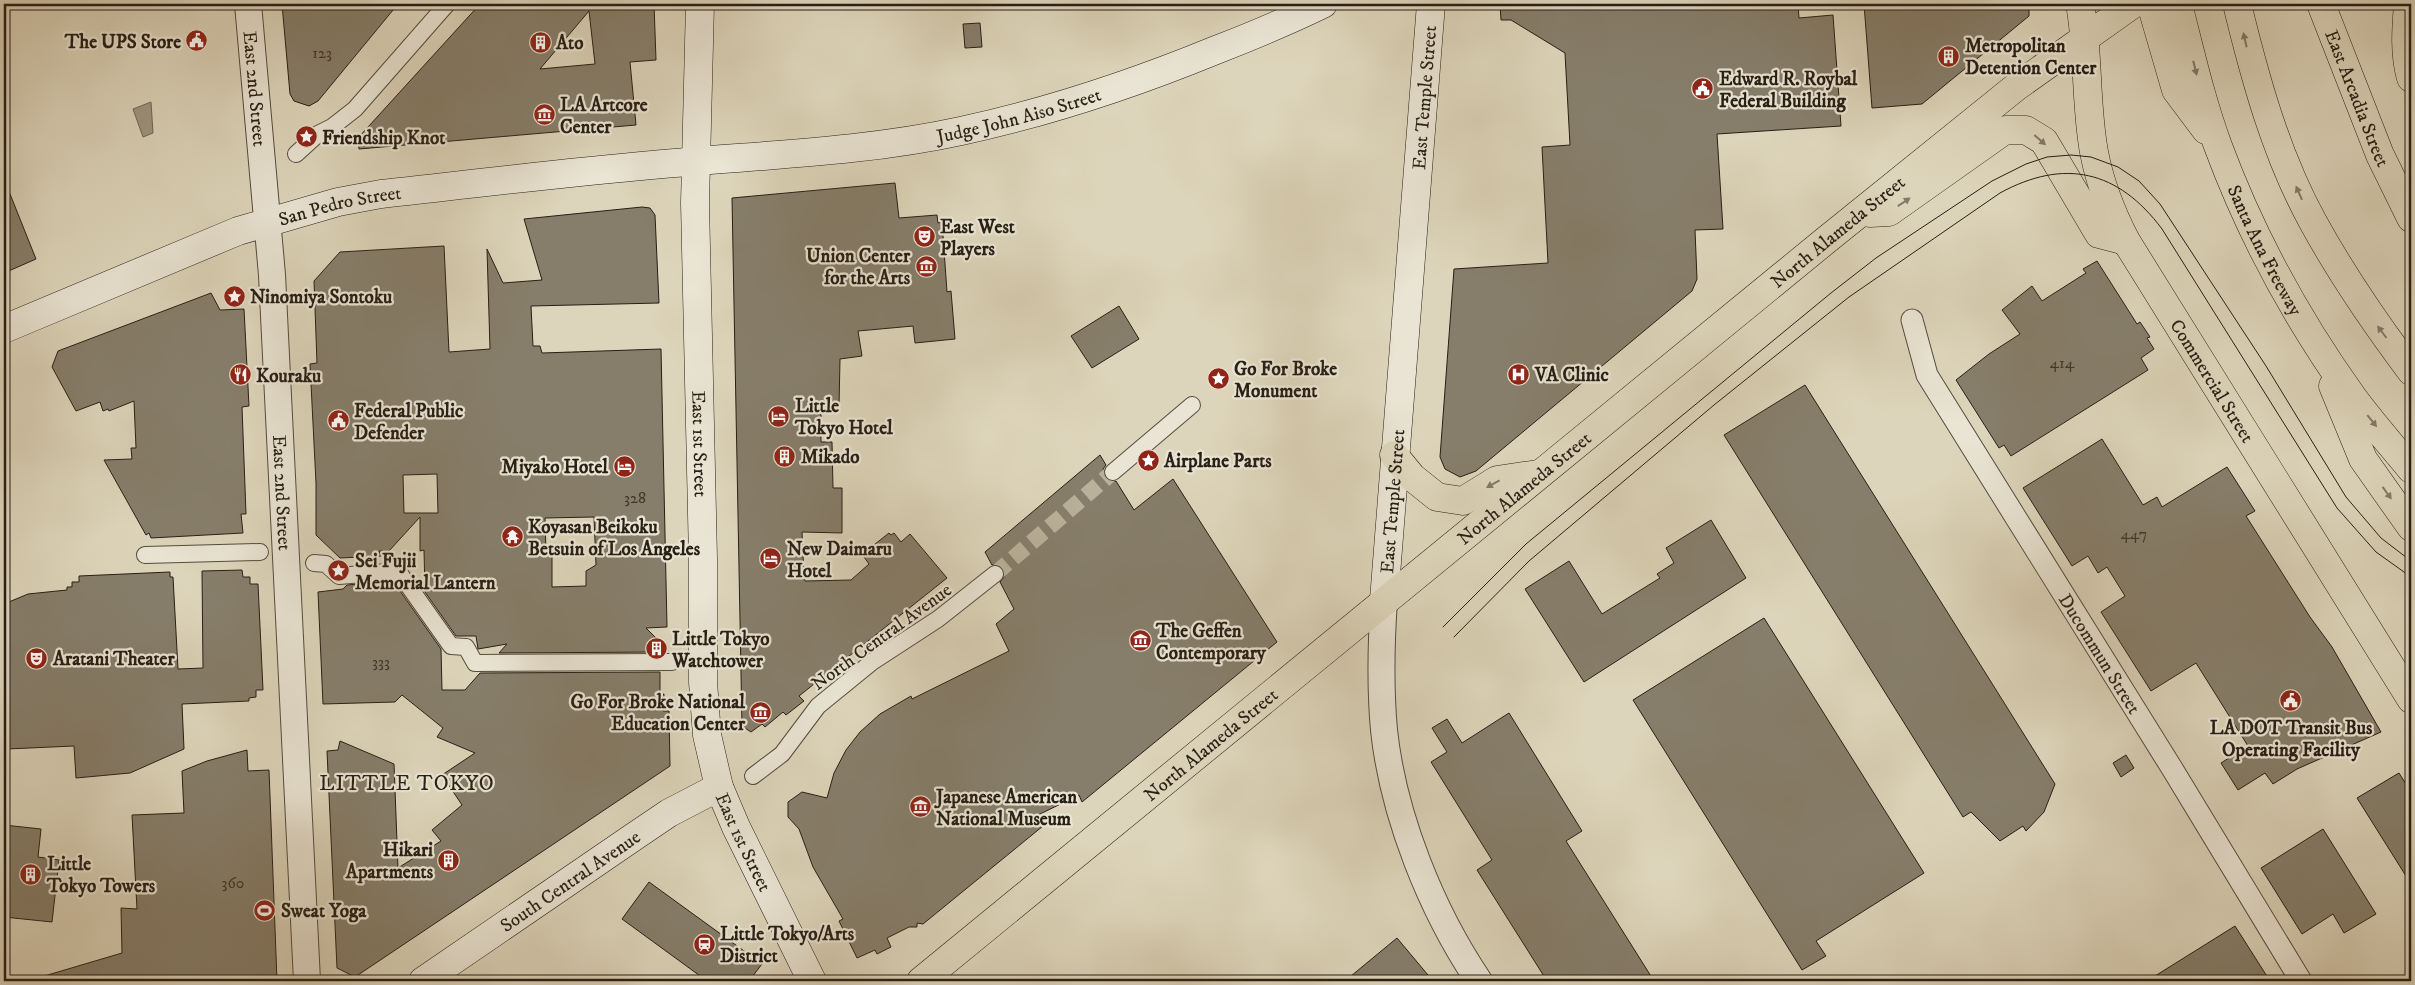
<svg xmlns="http://www.w3.org/2000/svg" width="2415" height="985" font-family="'IM FELL DW Pica',serif">
<style>
.water{fill:#9f9783;stroke:#6f6757}
.building{fill:#867e6b;stroke:#271f15;fill-rule:evenodd}
.lines{fill:none;stroke-linecap:round;stroke-linejoin:round}
.pedestrian-tunnel{stroke:#b9b19a;stroke-width:16;stroke-dasharray:16 8;stroke-linecap:butt}
.pedestrian-casing{stroke:#544c3e;stroke-width:18}
.minor-casing{stroke:#544c3e;stroke-width:23}
.tertiary-casing{stroke:#544c3e;stroke-width:28}
.secondary-casing{stroke:#271f15;stroke-width:29}
.primary-casing{stroke:#271f15;stroke-width:29}
.motorway-casing{stroke:#271f15;stroke-width:29}
.pedestrian{stroke:#e9e4d3;stroke-width:16}
.minor{stroke:#e9e4d3;stroke-width:21}
.tertiary{stroke:#e9e4d3;stroke-width:26}
.secondary{stroke:#e9e4d3;stroke-width:28}
.primary{stroke:#ddd5bb;stroke-width:28}
.motorway{stroke:#ddd5bb;stroke-width:28}
.tram{stroke:#271f15;stroke-width:1}
.oneway{fill:#827a68}
.labels{text-anchor:middle;stroke-width:4.5;stroke-linejoin:round;paint-order:stroke}
.number-label{font-size:16px;fill:#3f372a}
.poi-label{font-size:19px;font-weight:bold;fill:#271f15;stroke:#e9e4d3;text-anchor:start}
.street-label{font-size:19px;fill:#271f15;stroke:#e9e4d3}
.quarter-label{font-size:21px;letter-spacing:1px;fill:#271f15;stroke:#e9e4d3}
</style>
<rect width="100%" height="100%" fill="#ddd5bb"/>
<filter id="stains"><feTurbulence type="fractalNoise" baseFrequency=".004" numOctaves="4"/><feColorMatrix values="0 0 0 0 .2 0 0 0 0 .09 0 0 0 0 .02 0 0 0 .5 -.17"/></filter>
<radialGradient id="worn" r=".72"><stop offset=".6" stop-color="#630" stop-opacity="0"/><stop offset="1" stop-color="#630" stop-opacity=".3"/></radialGradient>
<polygon class="water" points="151,102 153,133 143,137 133,109"/>
<g class="building">
<polygon points="282,4 350,4 358,10 363,4 398,4 318,101 309,106 294,101 290,94"/>
<path d="M480 4H654L656 60 630 62 636 125 359 149 358 138ZM589 11 595 64 540 69Z"/>
<polygon points="1500,4 1798,4 1799,18 1833,15 1841,126 1717,134 1723,229 1695,230 1697,279 1692,291 1476,471 1460,477 1445,469 1440,457 1454,269 1548,263 1542,147 1570,145 1565,53 1511,20 1501,20"/>
<polygon points="1864,4 2029,4 2029,16 1922,104 1872,108"/>
<polygon points="980,23 982,47 965,48 963,24"/>
<polygon points="4,179 36,259 4,273"/>
<polygon points="895,183 899,218 937,215 938,223 942,222 947,292 951,291 955,339 915,343 913,326 858,331 862,356 840,359 839,407 821,406 821,442 832,442 833,488 842,488 842,533 802,532 804,576 805,581 851,580 869,564 864,557 867,555 865,552 889,533 891,535 894,533 901,542 910,534 947,578 799,696 804,701 786,715 783,712 765,727 762,724 751,732 742,726 732,198"/>
<path d="M642 207 650 208 655 215 659 303 531 306 533 346H540L542 353 661 349 667 627 646 628 666 648 661 652 499 653 507 644 478 649 476 636H456L425 592 424 550 420 551V517L389 551H379L381 556 340 558 316 535V483L310 364 317 363 314 281 340 252 444 246 449 352 490 349 487 249 503 283 542 280 524 219ZM437 474 438 513H404L403 475ZM594 517 596 565 586 571V586L552 587V555H546L545 518Z"/>
<polygon points="2097,261 2137,324 2140,322 2150,337 2147,338 2154,349 2141,358 2148,370 2011,456 2004,445 1999,448 1956,380 1989,354 2020,334 2002,310 2032,286 2042,301 2086,273 2083,269"/>
<polygon points="211,293 220,310 244,309 249,406 242,407 246,514 241,514 243,533 151,538 149,533 146,535 104,460 132,459 131,448 136,448 134,401 109,411 108,409 103,411 100,402 76,411 52,367 58,351"/>
<polygon points="1119,306 1139,339 1092,368 1071,336"/>
<polygon points="1805,385 2055,784 2044,812 2026,831 2023,826 2000,841 1971,812 1963,817 1724,435"/>
<polygon points="2102,439 2143,505 2157,497 2162,507 2227,467 2255,511 2246,516 2310,617 2332,647 2381,732 2297,769 2273,784 2265,773 2238,790 2221,763 2248,746 2196,663 2151,691 2101,612 2125,596 2107,567 2098,573 2088,556 2072,566 2023,488"/>
<polygon points="1100,455 1106,465 1103,469 1105,478 1110,482 1116,481 1134,510 1173,479 1277,642 1082,802 1079,795 1038,815 1043,826 923,924 917,923 917,927 909,927 887,938 891,947 877,954 875,950 857,958 839,921 843,919 813,867 799,829 788,817 788,802 802,792 827,798 834,773 846,750 860,732 880,714 911,696 912,699 1009,651 996,624 1014,609 1000,582 1004,577 1003,568 998,565 992,565 985,552"/>
<polygon points="1711,520 1746,578 1584,682 1525,589 1569,561 1602,614 1660,578 1657,574 1674,563 1666,548"/>
<polygon points="242,570 243,577 250,577 250,584 258,584 263,690 256,690 256,697 249,698 249,701 182,704 184,749 130,773 76,778 74,746 7,749 4,716 4,604 28,594 67,590 67,587 72,587 72,582 79,582 79,576 170,572 170,577 173,577 178,669 203,668 202,571"/>
<polygon points="393,581 441,649 442,690 465,690 480,673 660,672 660,695 664,694 663,711 669,711 670,766 355,977 337,968 327,751 338,750 340,741 394,764 398,868 441,841 432,830 462,805 442,775 475,753 437,737 443,728 402,695 395,702 323,704 318,592 343,589 347,585"/>
<polygon points="1764,618 1924,873 1816,941 1826,956 1802,970 1633,700"/>
<polygon points="1509,713 1582,831 1566,841 1654,981 1547,981 1477,870 1492,860 1431,762 1447,752 1432,728 1447,719 1462,743"/>
<polygon points="247,750 248,771 269,770 277,981 41,981 41,977 122,953 121,908 137,909 132,815 184,813 182,771 207,761"/>
<polygon points="2126,755 2134,768 2121,777 2113,763"/>
<polygon points="2399,773 2411,792 2411,884 2357,798"/>
<polygon points="4,825 41,829 38,857 59,860 52,922 4,917"/>
<polygon points="2323,829 2376,914 2344,933 2333,914 2302,934 2261,868"/>
<polygon points="649,882 762,964 749,981 707,981 622,919"/>
<polygon points="2235,926 2270,981 2147,981"/>
<polygon points="1397,938 1433,981 1345,981"/>
</g>
<g class="lines">
<polyline class="pedestrian-tunnel" points="995,574 1113,472"/>
<defs>
<g id="pedestrian">
<polyline points="296,154 318,134 332,127 355,109 447,4"/>
<polyline points="1113,472 1192,405"/>
<polyline points="145,555 260,552"/>
<polyline points="314,563 326,564 339,576 398,571 451,646 466,647 475,663 672,662"/>
<polyline points="753,776 782,754 818,706 872,662 938,619 995,574"/>
</g>
<g id="minor">
<path id="s1" d="M1912 320 1927 375 2173 770 2301 981"/>
</g>
<g id="tertiary">
<path id="s2" d="M248 4 272 275 307 981"/>
<path d="M1384 600C1381 644 1380 686 1384 730 1393 815 1431 910 1479 981"/>
</g>
<g id="secondary">
<path id="s3" d="M700 4 695 203 703 558V682L707 735 719 787 736 827 812 981"/>
<path id="s4" d="M4 329 238 231 338 202 381 194C471 184 562 173 652 165 755 155 860 153 961 131 1049 112 1133 84 1216 50 1252 36 1288 21 1323 4"/>
<path id="s5" d="M1384 600 1431 4"/>
<path id="s6" d="M423 981 635 836 669 813 719 787"/>
</g>
<g id="primary">
<path id="s7" d="M2080 4C2089 53 2085 103 2094 152 2100 184 2111 212 2126 241L2411 699"/>
<polyline points="1870,213 1889,212 2005,130 2026,130 2044,141 2099,234 2126,241"/>
<polyline points="1394,455 1412,477 1437,497 1463,501 1497,480 1538,474"/>
<path id="s8" d="M921 981 1825 241 2016 87 2133 4"/>
</g>
<g id="motorway">
<polyline points="2151,4 2176,90 2206,130"/>
<path id="s9" d="M2178 4C2190 51 2201 100 2218 146 2251 235 2298 321 2354 399 2372 423 2392 446 2411 469"/>
<path d="M2237 4C2255 78 2276 155 2313 222 2342 275 2375 323 2411 371"/>
<path id="s10" d="M2321 4 2380 155 2411 218"/>
<path d="M2408 4C2406 29 2404 54 2411 78"/>
<polyline points="2333,386 2363,459 2411,527"/>
</g>
</defs>
<use href="#pedestrian" class="pedestrian-casing"/>
<use href="#minor" class="minor-casing"/>
<use href="#tertiary" class="tertiary-casing"/>
<use href="#secondary" class="secondary-casing"/>
<use href="#primary" class="primary-casing"/>
<use href="#motorway" class="motorway-casing"/>
<use href="#pedestrian" class="pedestrian"/>
<use href="#minor" class="minor"/>
<use href="#tertiary" class="tertiary"/>
<use href="#secondary" class="secondary"/>
<use href="#primary" class="primary"/>
<use href="#motorway" class="motorway"/>
<g class="tram">
<polyline points="1443,627 1526,544 1831,293 1876,258 1992,181 2026,164 2047,157 2071,155 2091,157 2118,167 2139,181 2160,204 2266,366 2346,497 2381,538 2411,561"/>
<path d="M1454 637 1529 561 1714 405 1849 297 2000 193C2064 158 2118 170 2162 229L2337 508 2376 552 2411 577"/>
</g>
</g>
<defs><path id="oneway-solid" d="M-6-.8H1V-3.2L6.5 0L1 3.2V.8H-6Z" transform="scale(1.25)"/></defs>
<g class="oneway">
<use href="#oneway-solid" transform="translate(2245 40) rotate(-103)"/>
<use href="#oneway-solid" transform="translate(2195 68) rotate(76)"/>
<use href="#oneway-solid" transform="translate(2040 140) rotate(41)"/>
<use href="#oneway-solid" transform="translate(2299 193) rotate(-114)"/>
<use href="#oneway-solid" transform="translate(1904 202) rotate(-34)"/>
<use href="#oneway-solid" transform="translate(2382 332) rotate(-127)"/>
<use href="#oneway-solid" transform="translate(2372 421) rotate(51)"/>
<use href="#oneway-solid" transform="translate(1493 484) rotate(151)"/>
<use href="#oneway-solid" transform="translate(2387 493) rotate(54)"/>
</g>
<defs>
<symbol id="civic-disc" viewBox="-11 -11 22 22"><circle r="9.5" fill="#8f2418" stroke="#e9e4d3"/><path d="M-.6-6.5H3V-4.5H.6V-3L4-1V1h2V6H-6V1h2V-1L-.6-3ZM-1.2 2.5V6h2.4V2.5Z" fill="#fff"/></symbol>
<symbol id="building-disc" viewBox="-11 -11 22 22"><circle r="9.5" fill="#8f2418" stroke="#e9e4d3"/><path d="M-4-6H4V6H1V3H-1V6H-4ZM-2.5-4.3h1.7v1.8h-1.7ZM.8-4.3h1.7v1.8H.8ZM-2.5-1h1.7V.8h-1.7ZM.8-1h1.7V.8H.8Z" fill="#fff"/></symbol>
<symbol id="museum-disc" viewBox="-11 -11 22 22"><circle r="9.5" fill="#8f2418" stroke="#e9e4d3"/><path d="M0-6L6-3V-2H-6V-3ZM-5-1h2V3h-2ZM-1-1h2V3h-2ZM3-1h2V3H3ZM-6 4H6V6H-6Z" fill="#fff"/></symbol>
<symbol id="sight-disc" viewBox="-11 -11 22 22"><circle r="9.5" fill="#8f2418" stroke="#e9e4d3"/><path d="M0-6L1.8-2.2L6-1.7L2.9 1.2L3.7 5.4L0 3.3L-3.7 5.4L-2.9 1.2L-6-1.7L-1.8-2.2Z" fill="#fff"/></symbol>
<symbol id="theatre-disc" viewBox="-11 -11 22 22"><circle r="9.5" fill="#8f2418" stroke="#e9e4d3"/><path d="M-5-5.5Q0-4 5-5.5V0Q5 5 0 6Q-5 5-5 0ZM-3.3-2.5H-1v1.5H-3.3ZM1-2.5H3.3v1.5H1ZM-2.8 1Q0 5.5 2.8 1Z" fill="#fff"/></symbol>
<symbol id="hospital-disc" viewBox="-11 -11 22 22"><circle r="9.5" fill="#8f2418" stroke="#e9e4d3"/><path d="M-5-5h3v3.5h4V-5h3V5h-3V1.5h-4V5h-3Z" fill="#fff"/></symbol>
<symbol id="restaurant-disc" viewBox="-11 -11 22 22"><circle r="9.5" fill="#8f2418" stroke="#e9e4d3"/><path d="M-5-6h1v4h1v-4h1v4h1v-4h1v5L-1.5 .5V6h-2V.5L-5-1ZM5-6V6H3V1.5H1.5Q1.5-4 5-6Z" fill="#fff"/></symbol>
<symbol id="hotel-disc" viewBox="-11 -11 22 22"><circle r="9.5" fill="#8f2418" stroke="#e9e4d3"/><path d="M-6-4.5h1.5V1H6V5H4.5V3h-9V5H-6ZM-4 0a1.8 1.8 0 1 1 3.6 0ZM.5 0V-2.5h3Q6-2.5 6 0Z" fill="#fff"/></symbol>
<symbol id="temple-disc" viewBox="-11 -11 22 22"><circle r="9.5" fill="#8f2418" stroke="#e9e4d3"/><path d="M0-6L5-2H3V0L6.5 2.5H4V6H1.5V3h-3V6H-4V2.5H-6.5L-3 0V-2H-5Z" fill="#fff"/></symbol>
<symbol id="stadium-disc" viewBox="-11 -11 22 22"><circle r="9.5" fill="#8f2418" stroke="#e9e4d3"/><path d="M0-5a6.5 5 0 1 0 0 10a6.5 5 0 1 0 0-10ZM-3.5-1.8h7v3.6h-7Z" fill="#fff"/></symbol>
<symbol id="station-disc" viewBox="-11 -11 22 22"><circle r="9.5" fill="#8f2418" stroke="#e9e4d3"/><path d="M-3-6H3Q5-6 5-4V2Q5 4 3 4L4.5 6H3L1.5 4h-3L-3 6H-4.5L-3 4Q-5 4-5 2V-4Q-5-6-3-6ZM-3.5-4v3h7v-3ZM-3.5 1v1.5H-2V1ZM2 1v1.5H3.5V1Z" fill="#fff"/></symbol>
</defs>
<g fill-rule="evenodd">
<use href="#civic-disc" x="184" y="28" width="25" height="25"/>
<use href="#building-disc" x="528" y="30" width="25" height="25"/>
<use href="#building-disc" x="1936" y="44" width="25" height="25"/>
<use href="#civic-disc" x="1690" y="76" width="25" height="25"/>
<use href="#museum-disc" x="532" y="102" width="25" height="25"/>
<use href="#sight-disc" x="294" y="124" width="25" height="25"/>
<use href="#theatre-disc" x="912" y="224" width="25" height="25"/>
<use href="#museum-disc" x="914" y="254" width="25" height="25"/>
<use href="#sight-disc" x="222" y="284" width="25" height="25"/>
<use href="#hospital-disc" x="1506" y="362" width="25" height="25"/>
<use href="#restaurant-disc" x="228" y="362" width="25" height="25"/>
<use href="#sight-disc" x="1206" y="366" width="25" height="25"/>
<use href="#hotel-disc" x="766" y="404" width="25" height="25"/>
<use href="#civic-disc" x="326" y="408" width="25" height="25"/>
<use href="#building-disc" x="772" y="444" width="25" height="25"/>
<use href="#sight-disc" x="1136" y="448" width="25" height="25"/>
<use href="#hotel-disc" x="612" y="454" width="25" height="25"/>
<use href="#temple-disc" x="500" y="524" width="25" height="25"/>
<use href="#hotel-disc" x="758" y="546" width="25" height="25"/>
<use href="#sight-disc" x="326" y="558" width="25" height="25"/>
<use href="#museum-disc" x="1128" y="628" width="25" height="25"/>
<use href="#building-disc" x="644" y="636" width="25" height="25"/>
<use href="#theatre-disc" x="24" y="646" width="25" height="25"/>
<use href="#civic-disc" x="2278" y="688" width="25" height="25"/>
<use href="#museum-disc" x="748" y="700" width="25" height="25"/>
<use href="#museum-disc" x="908" y="794" width="25" height="25"/>
<use href="#building-disc" x="436" y="848" width="25" height="25"/>
<use href="#building-disc" x="18" y="862" width="25" height="25"/>
<use href="#stadium-disc" x="252" y="898" width="25" height="25"/>
<use href="#station-disc" x="692" y="932" width="25" height="25"/>
</g>
<g class="labels">
<g class="number-label">
<text x="322" y="58">123</text>
<text x="2062" y="368">414</text>
<text x="635" y="503">328</text>
<text x="2134" y="539">447</text>
<text x="381" y="667">333</text>
<text x="233" y="888">360</text>
</g>
<g class="poi-label">
<text x="181" y="48" text-anchor="end">The UPS Store</text>
<text x="556" y="49">Ato</text>
<text x="1965" y="52">Metropolitan<tspan x="1965" dy="22">Detention Center</tspan></text>
<text x="1719" y="85">Edward R. Roybal<tspan x="1719" dy="22">Federal Building</tspan></text>
<text x="560" y="111">LA Artcore<tspan x="560" dy="22">Center</tspan></text>
<text x="322" y="144">Friendship Knot</text>
<text x="940" y="233">East West<tspan x="940" dy="22">Players</tspan></text>
<text x="910" y="262" text-anchor="end">Union Center<tspan x="910" dy="22">for the Arts</tspan></text>
<text x="250" y="303">Ninomiya Sontoku</text>
<text x="1234" y="375">Go For Broke<tspan x="1234" dy="22">Monument</tspan></text>
<text x="1535" y="381">VA Clinic</text>
<text x="256" y="382">Kouraku</text>
<text x="795" y="412">Little<tspan x="795" dy="22">Tokyo Hotel</tspan></text>
<text x="354" y="417">Federal Public<tspan x="354" dy="22">Defender</tspan></text>
<text x="801" y="463">Mikado</text>
<text x="1164" y="467">Airplane Parts</text>
<text x="608" y="473" text-anchor="end">Miyako Hotel</text>
<text x="528" y="533">Koyasan Beikoku<tspan x="528" dy="22">Betsuin of Los Angeles</tspan></text>
<text x="787" y="555">New Daimaru<tspan x="787" dy="22">Hotel</tspan></text>
<text x="355" y="567">Sei Fujii<tspan x="355" dy="22">Memorial Lantern</tspan></text>
<text x="1156" y="637">The Geffen<tspan x="1156" dy="22">Contemporary</tspan></text>
<text x="672" y="645">Little Tokyo<tspan x="672" dy="22">Watchtower</tspan></text>
<text x="53" y="665">Aratani Theater</text>
<text x="745" y="708" text-anchor="end">Go For Broke National<tspan x="745" dy="22">Education Center</tspan></text>
<text x="2291" y="734" text-anchor="middle">LA DOT Transit Bus<tspan x="2291" dy="22">Operating Facility</tspan></text>
<text x="936" y="803">Japanese American<tspan x="936" dy="22">National Museum</tspan></text>
<text x="433" y="856" text-anchor="end">Hikari<tspan x="433" dy="22">Apartments</tspan></text>
<text x="47" y="870">Little<tspan x="47" dy="22">Tokyo Towers</tspan></text>
<text x="281" y="917">Sweat Yoga</text>
<text x="720" y="940">Little Tokyo/Arts<tspan x="720" dy="22">District</tspan></text>
</g>
<g class="street-label">
<text dy="7" stroke="none"><textPath href="#s2" startOffset="85">East 2nd Street</textPath></text>
<text dy="7" stroke="none"><textPath href="#s5" startOffset="504">East Temple Street</textPath></text>
<text dy="7" stroke="none"><textPath href="#s10" startOffset="101">East Arcadia Street</textPath></text>
<text dy="7" stroke="none"><textPath href="#s4" startOffset="1045">Judge John Aiso Street</textPath></text>
<text dy="7" stroke="none"><textPath href="#s4" startOffset="359">San Pedro Street</textPath></text>
<text dy="7" stroke="none"><textPath href="#s8" startOffset="1184">North Alameda Street</textPath></text>
<text dy="7" stroke="none"><textPath href="#s9" startOffset="262">Santa Ana Freeway</textPath></text>
<text dy="7" stroke="none"><textPath href="#s7" startOffset="408">Commercial Street</textPath></text>
<text dy="7" stroke="none"><textPath href="#s3" startOffset="440">East 1st Street</textPath></text>
<text dy="7" stroke="none"><textPath href="#s8" startOffset="779">North Alameda Street</textPath></text>
<text dy="7" stroke="none"><textPath href="#s2" startOffset="490">East 2nd Street</textPath></text>
<text dy="7" stroke="none"><textPath href="#s5" startOffset="99">East Temple Street</textPath></text>
<text transform="translate(881 636) rotate(-36)" y="7">North Central Avenue</text>
<text dy="7" stroke="none"><textPath href="#s1" startOffset="385">Ducommun Street</textPath></text>
<text dy="7" stroke="none"><textPath href="#s8" startOffset="374">North Alameda Street</textPath></text>
<text dy="7" stroke="none"><textPath href="#s3" startOffset="845">East 1st Street</textPath></text>
<text dy="7" stroke="none"><textPath href="#s6" startOffset="178">South Central Avenue</textPath></text>
</g>
<g class="quarter-label">
<text x="407" y="790">LITTLE TOKYO</text>
</g>
</g>
<rect width="2415" height="985" fill="none" stroke="#ddd5bb" stroke-width="20"/>
<rect x="5" y="5" width="2405" height="975" fill="none" stroke="#271f15" stroke-width="2.5"/>
<rect x="10" y="10" width="2395" height="965" fill="none" stroke="#271f15"/>
<rect width="100%" height="100%" filter="url(#stains)"/>
<rect width="100%" height="100%" fill="url(#worn)"/>
</svg>
